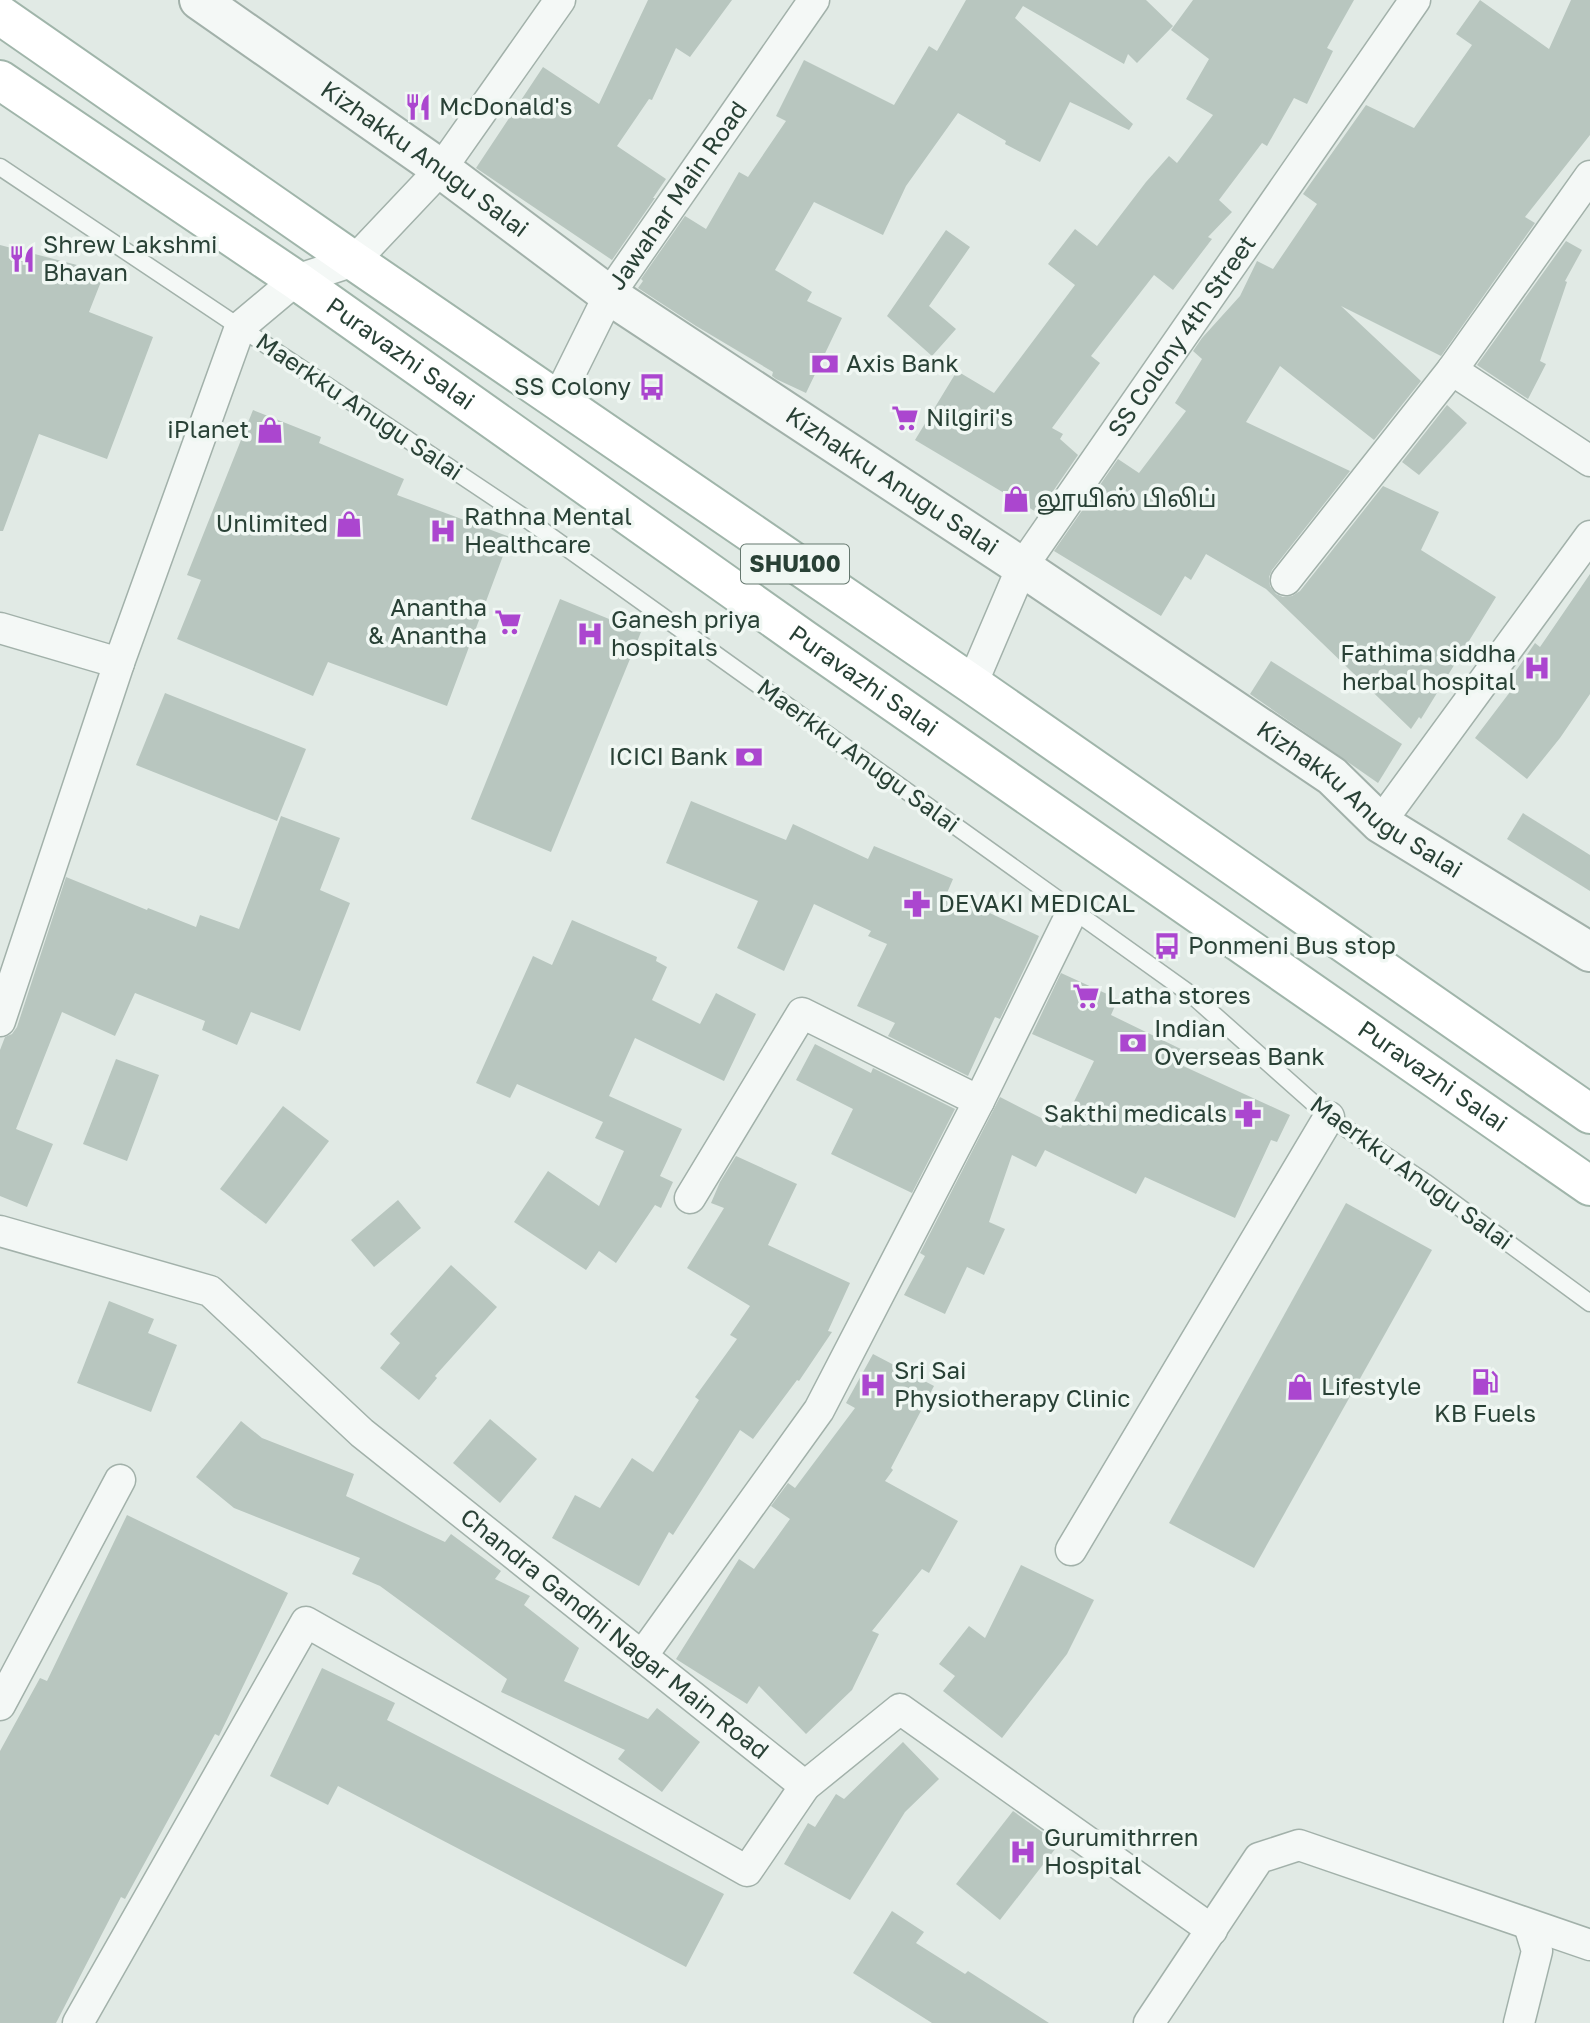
<svg xmlns="http://www.w3.org/2000/svg" width="1590" height="2023" font-family="'Golos Text','Noto Sans Tamil',sans-serif">
<style>
.building{fill:#b8c6bf}
.lines{fill:none;stroke-linecap:round;stroke-linejoin:round}
.service-casing{stroke:#a2b1aa;stroke-width:19}
.minor-casing{stroke:#a2b1aa;stroke-width:33}
.tertiary-casing{stroke:#a2b1aa;stroke-width:42}
.primary-casing{stroke:#a0b5aa;stroke-width:42}
.service{stroke:#f4f8f6;stroke-width:16}
.minor{stroke:#f4f8f6;stroke-width:30}
.tertiary{stroke:#f4f8f6;stroke-width:38}
.primary{stroke:#fff;stroke-width:38}
.labels{text-anchor:middle;stroke-width:7;stroke-linejoin:round;paint-order:stroke}
.shield{fill:#f0f7f3;stroke:#65786f;stroke-width:2}
.shield-label{font-size:23px;font-weight:bold;fill:#294136}
.poi-label{font-size:24px;fill:#294136;stroke:#f0f7f3;text-anchor:start}
.street-label{font-size:24px;fill:#294136;stroke:#f0f7f3}
</style>
<rect width="100%" height="100%" fill="#e1eae5"/>
<g class="building">
<polygon points="648,0 732,0 690,57 676,48 652,100 649,99 617,146 666,179 653,198 655,198 612,260 476,168 543,67 599,104"/>
<polygon points="966,0 1146,0 1173,26 1137,63 1128,54 1124,64 1023,6 1015,18 1133,124 1129,130 1070,102 1040,162 1005,144 1006,141 958,113 906,186 883,235 814,202 775,270 812,292 807,301 842,318 806,393 776,379 772,376 773,372 696,326 638,288 643,281 641,279 685,216 706,229 739,172 748,177 786,121 776,116 804,60 894,105 929,46 937,51"/>
<polygon points="1193,0 1354,0 1327,48 1333,51 1307,104 1294,98 1267,146 1262,143 1219,200 1232,212 1208,237 1212,239 1173,290 1154,275 1091,356 1100,363 1052,428 1063,434 1060,439 1078,455 1038,513 915,440 957,371 994,393 1075,285 1048,264 1075,229 1097,246 1146,182 1169,156 1177,163 1213,115 1186,99 1209,59 1171,30"/>
<polygon points="1480,0 1549,49 1571,0 1590,0 1590,135 1525,217 1535,223 1441,356 1341,306 1421,381 1374,440 1280,366 1246,422 1350,471 1272,570 1269,577 1270,586 1276,594 1283,597 1292,596 1300,591 1383,486 1439,512 1421,550 1496,597 1421,719 1419,717 1411,729 1266,589 1206,554 1191,580 1185,576 1161,616 1054,551 1118,459 1139,473 1186,411 1175,403 1202,359 1193,351 1202,338 1240,296 1257,261 1273,269 1317,204 1303,194 1366,105 1414,128 1472,45 1456,34"/>
<polygon points="946,230 970,247 929,306 956,329 932,356 887,316"/>
<polygon points="1566,241 1582,250 1565,281 1567,282 1540,361 1546,364 1528,399 1477,365"/>
<polygon points="0,245 77,265 76,269 102,279 89,312 153,337 107,459 39,434 3,531 0,531"/>
<polygon points="1447,405 1467,423 1419,475 1402,462"/>
<polygon points="253,410 321,437 319,443 404,479 397,495 510,537 447,706 328,662 313,696 177,639 201,580 187,575"/>
<polygon points="1590,574 1590,694 1560,738 1527,779 1475,738 1513,688 1507,684 1535,643 1540,647"/>
<polygon points="560,599 641,632 551,852 471,819"/>
<polygon points="1271,661 1402,744 1378,783 1250,694"/>
<polygon points="165,693 306,749 277,821 136,765"/>
<polygon points="691,801 786,840 793,824 868,859 874,846 953,879 947,893 1039,936 1029,959 1000,1019 995,1017 968,1076 888,1036 895,1023 857,1006 887,944 868,936 871,931 814,904 784,971 737,948 758,901 666,863"/>
<polygon points="1523,813 1590,855 1590,891 1507,839"/>
<polygon points="281,816 340,838 320,890 350,903 300,1031 251,1012 237,1045 202,1030 205,1021 135,993 115,1036 62,1012 16,1129 53,1144 27,1207 0,1196 0,1050 5,1037 12,1034 17,1027 66,877 147,910 148,908 196,927 200,915 239,929"/>
<polygon points="572,920 657,957 656,961 667,967 652,1000 700,1024 716,993 756,1014 724,1081 635,1038 609,1096 682,1129 660,1176 673,1182 661,1208 655,1205 616,1263 599,1251 586,1270 514,1222 548,1171 599,1206 624,1151 595,1138 603,1122 517,1084 510,1098 476,1083 533,956 552,965"/>
<polygon points="1061,973 1118,999 1111,1015 1187,1052 1181,1065 1290,1115 1277,1142 1271,1140 1235,1218 1145,1177 1136,1194 1045,1150 1036,1167 1012,1155 989,1222 1005,1229 984,1275 967,1267 945,1314 904,1295 925,1256 920,1253 1000,1097 1061,1128 1094,1061 1032,1034"/>
<polygon points="815,1044 871,1073 873,1068 955,1109 912,1193 831,1154 853,1109 796,1080"/>
<polygon points="116,1059 159,1075 127,1161 83,1144"/>
<polygon points="283,1106 329,1141 266,1224 220,1189"/>
<polygon points="736,1156 797,1184 768,1245 850,1283 828,1331 832,1332 799,1381 797,1380 753,1439 740,1430 673,1535 669,1532 639,1586 552,1538 575,1495 600,1508 632,1458 653,1472 699,1400 695,1397 737,1339 730,1335 750,1306 687,1268 724,1208 711,1203 720,1182"/>
<polygon points="398,1200 421,1228 374,1267 351,1240"/>
<polygon points="1346,1203 1432,1250 1254,1568 1169,1523"/>
<polygon points="451,1265 497,1307 435,1376 437,1378 419,1400 380,1368 400,1343 390,1334"/>
<polygon points="109,1301 154,1319 148,1333 177,1345 151,1412 77,1383"/>
<polygon points="873,1354 934,1386 891,1468 893,1470 885,1481 958,1521 929,1573 922,1569 872,1631 879,1634 852,1690 806,1734 759,1686 747,1704 676,1659 739,1559 754,1569 790,1519 771,1506 788,1483 795,1488 855,1408 846,1403"/>
<polygon points="490,1419 537,1459 500,1503 453,1463"/>
<polygon points="241,1421 262,1438 354,1474 346,1496 445,1542 451,1534 501,1571 495,1579 530,1596 524,1605 579,1648 564,1681 648,1719 657,1708 700,1742 662,1792 618,1759 625,1750 501,1692 507,1679 380,1586 352,1574 360,1558 234,1508 196,1477"/>
<polygon points="127,1515 288,1593 219,1736 215,1734 125,1899 121,1897 56,2023 0,2023 0,1751 40,1678 47,1681"/>
<polygon points="1021,1565 1094,1600 1067,1654 1002,1738 943,1691 955,1676 939,1664 969,1626 985,1638"/>
<polygon points="322,1668 395,1703 387,1720 724,1894 686,1967 338,1786 328,1805 270,1776"/>
<polygon points="903,1742 939,1779 905,1812 850,1900 784,1864 808,1823 815,1827 836,1794 844,1799"/>
<polygon points="1013,1811 1059,1844 1000,1920 956,1884"/>
<polygon points="892,1911 924,1932 916,1943 965,1974 968,1971 1049,2023 932,2023 853,1973"/>
</g>
<g class="lines">
<defs>
<polyline id="service" points="0,167 525,518 1193,996 1329,1117 1425,1182 1590,1303"/>
<g id="minor">
<polyline points="1452,370 1590,461"/>
<path id="s1" d="M557 400 609 295 814 0"/>
<polyline points="1286,580 1452,370 1590,176"/>
<polyline points="0,628 119,663"/>
<path id="s2" d="M972 684 1022 567 1415 0"/>
<polyline points="1380,823 1590,536"/>
<polyline points="0,1021 119,663 240,327 296,280 354,261 441,169 560,0"/>
<polyline points="690,1198 802,1013 979,1101"/>
<path id="s3" d="M0 1231 210 1291 362 1433 805 1786 900 1709 1212 1930"/>
<polyline points="1071,1550 1329,1117"/>
<polyline points="642,1656 819,1410 979,1101 1073,910"/>
<polyline points="0,1705 120,1480"/>
<polyline points="78,2023 306,1622 747,1871 805,1786"/>
<polyline points="1149,2023 1259,1858 1299,1845 1590,1945"/>
<polyline points="1519,2023 1537,1951 1529,1925"/>
</g>
<g id="tertiary">
<path id="s4" d="M199 0 441 169 609 295 1022 567 1332 776 1380 823 1590 952"/>
</g>
<g id="primary">
<polyline points="0,15 354,261 972,684 1590,1114"/>
<path id="s5" d="M0 80 296 280 803 639 1590 1186"/>
</g>
</defs>
<use href="#service" class="service-casing"/>
<use href="#minor" class="minor-casing"/>
<use href="#tertiary" class="tertiary-casing"/>
<use href="#primary" class="primary-casing"/>
<use href="#service" class="service"/>
<use href="#minor" class="minor"/>
<use href="#tertiary" class="tertiary"/>
<use href="#primary" class="primary"/>
</g>
<defs>
<symbol id="restaurant-bare" viewBox="-9 -9 18 18"><path d="M-5-6h1v4h1v-4h1v4h1v-4h1v5L-1.5 .5V6h-2V.5L-5-1ZM5-6V6H3V1.5H1.5Q1.5-4 5-6Z" fill="#ab46cf" stroke="#f0f7f3" stroke-width="2.5" paint-order="stroke"/></symbol>
<symbol id="bank-bare" viewBox="-9 -9 18 18"><path d="M-6-4H6V4H-6ZM0-2.3a2.3 2.3 0 1 0 0 4.6a2.3 2.3 0 1 0 0-4.6Z" fill="#ab46cf" stroke="#f0f7f3" stroke-width="2.5" paint-order="stroke"/></symbol>
<symbol id="bus-bare" viewBox="-9 -9 18 18"><path d="M-5-6H5V4H4V6H2V4H-2V6H-4V4H-5ZM-3.5-4V0h7V-4ZM-3.5 1.2v1.5H-2V1.2ZM2 1.2v1.5H3.5V1.2Z" fill="#ab46cf" stroke="#f0f7f3" stroke-width="2.5" paint-order="stroke"/></symbol>
<symbol id="supermarket-bare" viewBox="-9 -9 18 18"><path d="M-6-5.5h2.5l.6 2H6L4.5 2H-2.5L-4.4-4H-6ZM-1.5 3.2a1.3 1.3 0 1 0 .1 0ZM3 3.2a1.3 1.3 0 1 0 .1 0Z" fill="#ab46cf" stroke="#f0f7f3" stroke-width="2.5" paint-order="stroke"/></symbol>
<symbol id="shop-bare" viewBox="-9 -9 18 18"><path d="M-5-2.5h2.3a2.7 3.5 0 0 1 5.4 0H5L5.5 6h-11ZM-1.5-2.5h3a1.5 2.3 0 0 0-3 0Z" fill="#ab46cf" stroke="#f0f7f3" stroke-width="2.5" paint-order="stroke"/></symbol>
<symbol id="hospital-bare" viewBox="-9 -9 18 18"><path d="M-5-5h3v3.5h4V-5h3V5h-3V1.5h-4V5h-3Z" fill="#ab46cf" stroke="#f0f7f3" stroke-width="2.5" paint-order="stroke"/></symbol>
<symbol id="pharmacy-bare" viewBox="-9 -9 18 18"><path d="M-2-6h4v4h4v4h-4v4h-4v-4h-4v-4h4Z" fill="#ab46cf" stroke="#f0f7f3" stroke-width="2.5" paint-order="stroke"/></symbol>
<symbol id="fuel-bare" viewBox="-9 -9 18 18"><path d="M-5.5-6h7V0h2V4h1.3V-2.5L3-4.5l.8-.8L6-3V5H2.5V1h-1V6h-7ZM-4.2-4.7v3.2H.2V-4.7Z" fill="#ab46cf" stroke="#f0f7f3" stroke-width="2.5" paint-order="stroke"/></symbol>
</defs>
<g fill-rule="evenodd">
<use href="#restaurant-bare" x="399" y="88" width="38" height="38"/>
<use href="#restaurant-bare" x="3" y="240" width="38" height="38"/>
<use href="#bank-bare" x="806" y="345" width="38" height="38"/>
<use href="#bus-bare" x="633" y="368" width="38" height="38"/>
<use href="#supermarket-bare" x="886" y="399" width="38" height="38"/>
<use href="#shop-bare" x="251" y="411" width="38" height="38"/>
<use href="#shop-bare" x="997" y="480" width="38" height="38"/>
<use href="#shop-bare" x="330" y="505" width="38" height="38"/>
<use href="#hospital-bare" x="424" y="512" width="38" height="38"/>
<use href="#supermarket-bare" x="489" y="603" width="38" height="38"/>
<use href="#hospital-bare" x="571" y="615" width="38" height="38"/>
<use href="#hospital-bare" x="1518" y="649" width="38" height="38"/>
<use href="#bank-bare" x="730" y="738" width="38" height="38"/>
<use href="#pharmacy-bare" x="898" y="885" width="38" height="38"/>
<use href="#bus-bare" x="1148" y="927" width="38" height="38"/>
<use href="#supermarket-bare" x="1067" y="977" width="38" height="38"/>
<use href="#bank-bare" x="1114" y="1024" width="38" height="38"/>
<use href="#pharmacy-bare" x="1229" y="1095" width="38" height="38"/>
<use href="#fuel-bare" x="1466" y="1363" width="38" height="38"/>
<use href="#hospital-bare" x="854" y="1366" width="38" height="38"/>
<use href="#shop-bare" x="1281" y="1368" width="38" height="38"/>
<use href="#hospital-bare" x="1004" y="1833" width="38" height="38"/>
</g>
<g class="labels">
<rect class="shield" x="741" y="544.5" width="108" height="39" rx="5"/>
<g class="shield-label">
<text x="795" y="572">SHU100</text>
</g>
<g class="poi-label">
<text x="439" y="115">McDonald's</text>
<text x="43" y="253">Shrew Lakshmi<tspan x="43" dy="28">Bhavan</tspan></text>
<text x="846" y="372">Axis Bank</text>
<text x="631" y="395" text-anchor="end">SS Colony</text>
<text x="926" y="426">Nilgiri's</text>
<text x="249" y="438" text-anchor="end">iPlanet</text>
<text x="1037" y="507">லூயிஸ் பிலிப்</text>
<text x="464" y="525">Rathna Mental<tspan x="464" dy="28">Healthcare</tspan></text>
<text x="328" y="532" text-anchor="end">Unlimited</text>
<text x="487" y="616" text-anchor="end">Anantha<tspan x="487" dy="28">&amp; Anantha</tspan></text>
<text x="611" y="628">Ganesh priya<tspan x="611" dy="28">hospitals</tspan></text>
<text x="1516" y="662" text-anchor="end">Fathima siddha<tspan x="1516" dy="28">herbal hospital</tspan></text>
<text x="728" y="765" text-anchor="end">ICICI Bank</text>
<text x="938" y="912">DEVAKI MEDICAL</text>
<text x="1188" y="954">Ponmeni Bus stop</text>
<text x="1107" y="1004">Latha stores</text>
<text x="1154" y="1037">Indian<tspan x="1154" dy="28">Overseas Bank</tspan></text>
<text x="1227" y="1122" text-anchor="end">Sakthi medicals</text>
<text x="894" y="1379">Sri Sai<tspan x="894" dy="28">Physiotherapy Clinic</tspan></text>
<text x="1321" y="1395">Lifestyle</text>
<text x="1485" y="1422" text-anchor="middle">KB Fuels</text>
<text x="1044" y="1846">Gurumithrren<tspan x="1044" dy="28">Hospital</tspan></text>
</g>
<g class="street-label">
<text dy="8" stroke="none"><textPath href="#s4" startOffset="276">Kizhakku Anugu Salai</textPath></text>
<text dy="8" stroke="none"><textPath href="#s1" startOffset="238">Jawahar Main Road</textPath></text>
<text dy="8" stroke="none"><textPath href="#s2" startOffset="408">SS Colony 4th Street</textPath></text>
<text dy="8" stroke="none"><textPath href="#s5" startOffset="485">Puravazhi Salai</textPath></text>
<text transform="translate(359 407) rotate(34)" y="8">Maerkku Anugu Salai</text>
<text dy="8" stroke="none"><textPath href="#s4" startOffset="844">Kizhakku Anugu Salai</textPath></text>
<text dy="8" stroke="none"><textPath href="#s5" startOffset="1052">Puravazhi Salai</textPath></text>
<text transform="translate(858 756) rotate(36)" y="8">Maerkku Anugu Salai</text>
<text dy="8" stroke="none"><textPath href="#s4" startOffset="1410">Kizhakku Anugu Salai</textPath></text>
<text dy="8" stroke="none"><textPath href="#s5" startOffset="1745">Puravazhi Salai</textPath></text>
<text transform="translate(1411 1173) rotate(36)" y="8">Maerkku Anugu Salai</text>
<text dy="8" stroke="none"><textPath href="#s3" startOffset="749">Chandra Gandhi Nagar Main Road</textPath></text>
</g>
</g>
</svg>
